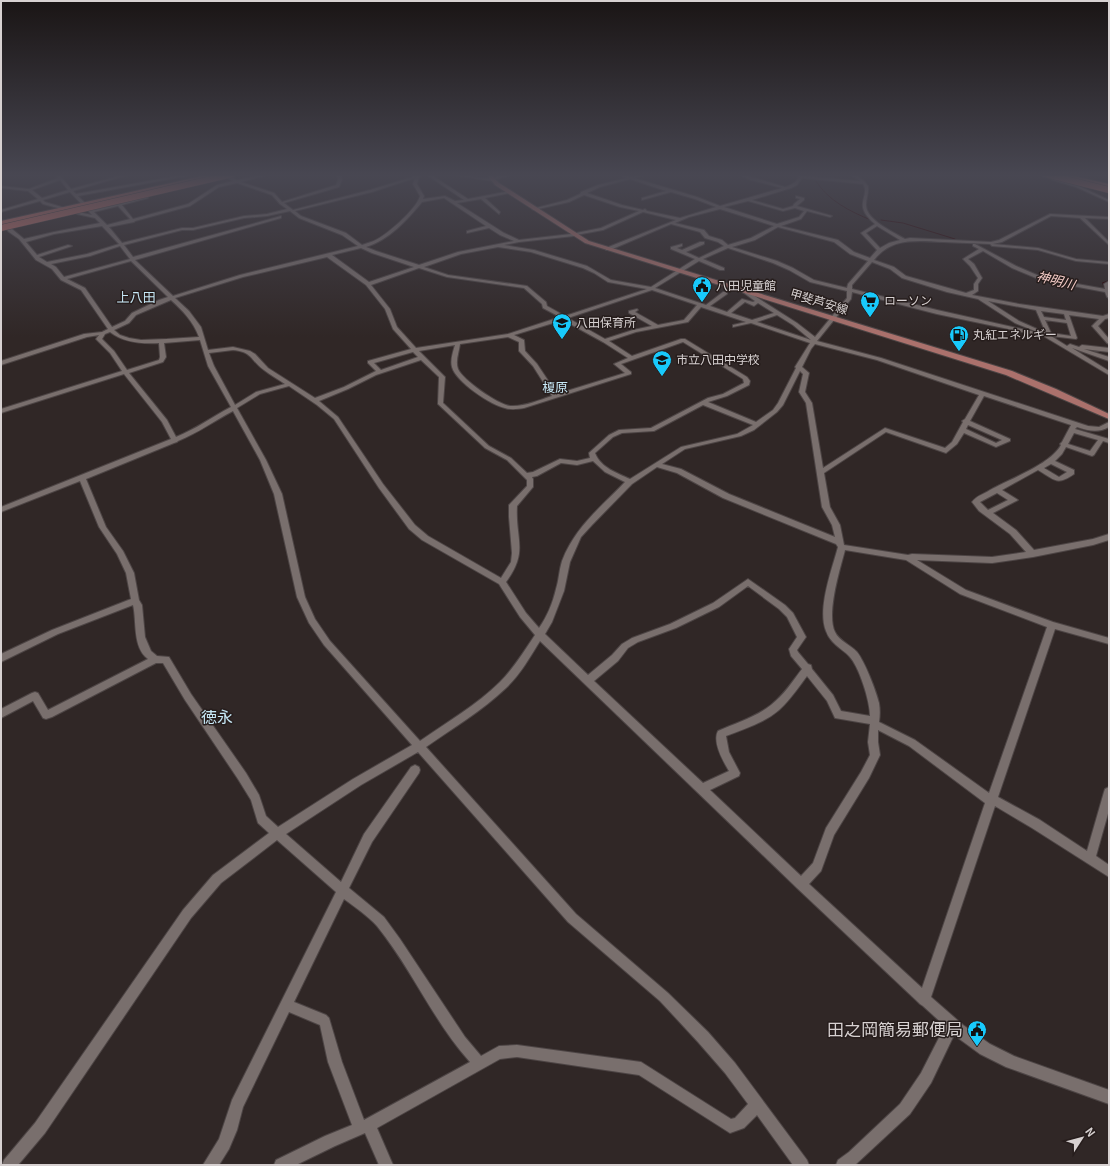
<svg xmlns="http://www.w3.org/2000/svg" width="1110" height="1166" font-family="Georgia,'Noto Sans JP',serif">
<style>
.lines{fill:none;stroke-linecap:round;stroke-linejoin:round}
.stream-far1{stroke:#2a0102;stroke-width:1}
.stream{stroke:#2a0102;stroke-width:1.5}
.minor-casing{stroke:#4d4545;stroke-width:2}
.major-casing{stroke:#4d4545;stroke-width:2}
.highway-casing{stroke:#4d4545;stroke-width:2}
.minor{fill:#796f6d;fill-rule:evenodd}
.major{fill:#ab716c;fill-rule:evenodd}
.highway{fill:#cd736b;fill-rule:evenodd}
.highway-bridge-casing{stroke:#4d4545;stroke-width:7;stroke-linecap:butt}
.highway-bridge{stroke:#cd736b;stroke-width:6}
.labels{text-anchor:middle;stroke-width:3;stroke-linejoin:round;paint-order:stroke}
.far-poi-label{font-size:12px;fill:#d7d1d1;stroke:#261d1c;text-anchor:start}
.far-street-label{font-size:12px;fill:#d7d1d1;stroke:#261d1c}
.far-water-label{font-size:13px;font-style:italic;fill:#f5ccc7;stroke:#261d1c}
.far-quarter-label{font-size:13px;fill:#c6e7f5;stroke:#261d1c}
.quarter-label{font-size:16px;fill:#c6e7f5;stroke:#261d1c}
.near-poi-label{font-size:17px;fill:#d7d1d1;stroke:#261d1c;text-anchor:end}
</style>
<rect width="100%" height="100%" fill="#302726"/>
<g class="lines">
<g class="stream-far1">
<path d="M816 181C827 200 851 212 871 220"/>
<polyline points="881,220 903,223 955,239"/>
</g>
<polyline class="stream" points="1105,289 1103,283 1109,281"/>
<defs>
<g id="minor">
<path d="M55 174H59L71 189 126 174H131L73 191 76 194 187 174H194L192 175 78 196 92 210 148 196V198L122 205 133 219 188 204 217 185 233 181 221 174H225L237 180 265 174H271L241 182 274 193 282 202 336 185 338 180 337 174H341L342 180 339 187 284 203 293 210 370 190 422 174H430L468 199 510 191V193L485 198 500 212 499 214 481 199 457 203 504 233 519 240 571 234 601 228 639 211 620 207 584 195 569 202 534 210 532 209 567 200 580 194 581 192 598 185 627 178 618 174 631 177 647 174 634 178 697 197 720 206 782 188 751 180 737 174H742L785 187C792 185 799 181 799 174H803V176L860 181 849 174C856 173 864 180 868 186 869 193 866 198 866 205 866 220 893 232 905 239L910 238 991 242 999 240 1050 214 1109 217V219L1085 218 1109 242V245L1080 218 1051 216 1002 242 993 244 1038 248 1076 259 1109 262V264L1076 261 1038 250 992 246 990 244C975 243 959 243 943 242 917 241 892 237 874 260L894 267 906 276 966 293 974 290V284L978 278 970 266 963 259 979 249 973 246V244H975L1016 266 1044 278 1105 289 1104 284 1109 281V298L1107 297 1105 292 1041 280 1012 268 983 251 968 259 974 264 982 278 978 284V291L972 295 1019 304 1103 316 1109 314V318L1105 319 1098 326 1109 339V344L1107 343 1092 326 1099 319 1069 315 1077 338 1076 339 1051 336 1067 346 1070 344 1079 347 1082 345 1109 348V352L1084 349 1109 357V361L1072 348 1109 371V375L1035 331 1015 323 978 299 947 292 902 278 890 269 872 262 852 285V289L937 310 1035 332 1032 334 937 314 852 292 851 299 817 341 881 358 1088 426 1099 427 1109 422V427C1098 433 1089 431 1077 427L1075 429 1109 439V443L1103 441 1094 455 1092 456 1066 447 1062 454 1055 461 1074 470V474C1057 486 1055 480 1038 470L1002 490 1018 500 993 513 1016 530 1034 550 1093 539 1109 534V540L1093 545 1033 557 992 563 917 560 966 590 1053 622 1109 638V644L1055 629 998 797 1040 820 1087 851 1104 792 1105 789 1109 787V810L1096 856 1109 865V877L1032 828 995 806 931 997 963 1025 990 1044 1014 1056 1109 1090V1104L1006 1067 980 1054 954 1035 931 1083 910 1114 855 1165H836L838 1160 849 1152 900 1104 921 1073 945 1026 923 1006 920 1004 918 1002 797 888 540 641C530 657 520 675 506 688 482 711 453 728 426 747L576 914 668 993 708 1032 735 1063 807 1160 809 1165H793L757 1115 744 1128 730 1133 639 1075 517 1057 500 1059 377 1128 393 1165H379L365 1133 335 1146 296 1165H274L276 1160 325 1136 352 1125 328 1062 320 1025 289 1012 243 1107 237 1130 229 1149 219 1165H203L219 1139 232 1100 336 892 277 840 221 883 191 918 45 1133 18 1165H2L4 1160 35 1123 183 910 213 875 269 833 258 823 251 800 238 779 185 700 163 663H156L52 717 46 719 43 718 33 701 1 718V709L32 693 35 692 38 693 48 710 148 659C132 647 137 621 133 605L58 634 1 662V654L52 630 131 599 126 573 117 554 99 527 80 481 1 512V507L171 439 162 422 124 374 1 413V409L122 371 110 353 96 339 99 335 87 337 1 365V361L84 334 102 332 108 329 81 290 61 280 52 269 36 260 19 239 9 232 1 223V220L24 239 54 232 100 223 95 218 77 214 78 212 92 215 70 192 43 200 45 202 65 208V210L43 204 40 201 1 212V210L38 199 28 191 1 188V186L29 189 58 178ZM426 174 427 175 464 200 455 201 445 196 423 199 424 196 417 184 419 177ZM415 178 413 184 420 196C417 209 384 238 371 242 368 243 365 244 362 245L346 233 301 216 295 211 372 192ZM802 178 863 184C871 197 851 204 875 224L861 233 877 250 870 258 854 252 838 240 781 226 801 219 807 211 830 217 832 216 797 206 804 200V198L796 196V198L800 199 794 204 793 206 783 209 752 200 791 188 797 185ZM630 179 666 191 642 198V200L671 192 695 199 716 207 680 218 647 211 645 209 643 210 622 205 587 193 600 187ZM60 180 68 190 42 198 32 190ZM237 183 272 195 280 204 287 209 267 214 244 216 193 228H182L122 243 109 227 134 222 135 221 190 206 219 187ZM444 198 486 226 467 231V233L489 228 500 235 514 241 458 252 419 265 376 251 366 247C389 240 407 220 422 202ZM748 201 783 211 795 208 804 211 799 217 777 224 724 207ZM118 206 130 219 107 225 94 212ZM720 209 774 226 751 238 728 245 722 240 709 236 704 230 675 223 689 217ZM290 211 299 218 342 235 358 246 240 275 173 296 135 260 281 218V216L133 257 124 245 182 230H193L244 218 267 216ZM643 212 676 220 606 248V250H610L671 224 700 232 705 238 718 242 724 246 699 258 686 252 704 244V242H700L682 250 677 248 682 246V244L671 247V249L695 259 651 287 611 280 587 266 534 250 504 245 519 242 574 236 576 235 603 230ZM102 226 119 244 87 254 47 262 39 257 72 246 68 245 37 255 26 242 54 234ZM877 226 900 240 889 243 880 248 866 233ZM778 227 834 242 850 254 868 261 848 284 847 288 814 280 793 268 777 261 732 247 755 240ZM120 246 130 259 64 277 56 267 51 264 90 256ZM498 247 531 252 583 268 594 273 608 282 647 289 565 316 547 306 546 302 527 286 448 275 424 267 461 254ZM361 248 372 253 414 267 369 282 332 255ZM728 248 773 263 789 270 810 282 847 291V298L815 337 797 323 750 293V291H746L744 293 755 301 753 302 742 299 727 312 710 306 727 294V292H723L706 305 655 288 699 261 720 270H724V268L703 259ZM327 257 366 285 385 309 393 329 411 349 368 361V363L376 371 344 387 315 398 268 368 255 354 250 351 233 347 208 350 201 327 189 311 175 298 243 277ZM131 261 168 297 159 300 132 313 125 321 112 327 85 288 67 279ZM419 268 447 277 524 288 542 304 543 308 560 317 508 334 416 348 397 327 390 309 371 285ZM652 290 697 305 684 320 658 325 635 312 638 310 637 309 629 311V313L652 326 633 330 605 339 568 318ZM171 300C183 311 193 321 199 337L167 339 141 340 129 338 120 335 114 330 129 323 136 315ZM988 301 1036 310 1046 333 1019 321ZM745 302 754 306 758 303 774 313 752 320 731 313ZM701 307 746 322 733 325V327L751 323 810 343 795 367 796 368 778 403 773 410 756 422 708 402 727 396 749 385 750 381 747 377 685 339H681L632 356 609 341 636 332 688 322ZM1041 311 1064 314 1066 320 1044 317ZM777 315 793 325 811 340 757 322ZM563 320 603 342 628 358 614 364 625 373 557 394 537 364 525 351 524 340 514 335ZM1045 320 1067 323 1071 336 1051 333ZM110 332C124 343 142 344 159 343L160 357 159 360 127 370 114 351 102 339 105 334ZM508 337 519 342V351L533 366 552 396C539 400 524 407 510 406 497 404 463 380 458 369 455 361 459 352 460 344ZM200 340 208 366 231 407C212 417 196 429 176 437L167 420 129 373 163 362 166 357 164 343ZM683 342 743 379 744 383 723 394 708 398 651 428 619 430 609 435 590 452 589 453 590 458 577 461 560 459 533 472 527 473 511 458 489 446 443 403 445 377 419 351 455 345C453 352 450 360 452 367 456 382 491 405 505 408 511 410 518 409 524 408L631 374V372L621 364ZM815 344 877 360 979 395 965 419 962 421 963 422 952 442 945 448 885 428 823 468 812 403 805 392 809 373 802 367 811 349ZM233 350C253 352 250 360 264 370 270 375 278 379 285 384L256 392 235 405 214 366 209 353ZM413 352 418 357 381 370 374 363ZM421 360 439 377 438 404 485 448 507 460 527 480V486L509 505V517L512 553 511 562 501 578 428 536 415 525 383 484 338 417 319 401 348 389 376 375ZM800 371 803 374 799 392 806 403 822 507 832 525 835 537 729 494 681 469 662 464 685 449 741 436 754 430 777 412 783 405ZM289 386 317 405 334 419 379 488 409 529 422 540 499 584 520 617 535 635C524 651 514 668 500 682 477 705 447 722 420 741L330 641 315 619 305 597 282 494 266 460 237 408 260 394ZM984 396 1071 425 1062 442 1060 444 1061 445C1050 465 1009 479 990 490 984 494 976 496 972 502L979 511 1010 534 1026 552 992 557 912 554 908 555 844 545 840 525 830 507 824 473 886 432 946 453 957 444 964 433 996 447 1010 441V439L970 421ZM703 405 753 425 737 434 681 447 630 479C617 473 601 468 595 453L613 437 622 433 654 431ZM233 411 260 460 274 494 297 597 309 623 324 645 412 745 353 779 278 827 266 816 259 795 246 773 191 694 169 657 157 656 151 651 145 637 142 605 139 600 134 573 123 551 106 527 86 479 174 443 177 442 178 441C198 433 214 421 233 411ZM968 425 1002 440 996 443 966 429ZM1074 433 1098 440 1090 451 1068 444ZM593 461 605 472 625 482C601 507 575 527 562 561 559 570 559 580 556 589 553 602 547 617 539 628L526 613 506 582C529 551 515 539 517 506L533 487V479L532 477 537 476 561 463 577 465ZM1051 464 1067 472 1059 477 1044 468ZM657 467 677 473 723 498 836 544 838 547C832 569 817 609 826 631 830 643 841 648 849 656 859 666 870 701 870 716L841 711 833 695 812 669 811 665 808 664 798 652 797 650 806 637 793 613 785 605 748 579 713 603 670 624 632 638 622 644 612 655 588 675 545 634 552 622 564 591 570 562 581 537 592 525 632 484ZM997 493 1008 500 988 510 980 502ZM845 550 906 560 960 594 1047 627 989 793 915 740 879 722C880 716 880 709 879 703 876 691 865 662 857 652 851 645 839 641 835 632 826 614 840 569 845 550ZM748 586 779 609 787 617 797 637 789 649 791 656 802 669C792 682 784 695 771 705 756 717 736 723 718 731 712 742 723 761 729 771L703 783 594 681 618 661 628 648 638 642 676 628 719 607ZM807 676 827 701 835 718 870 724 868 742 870 755 861 772 826 828 813 863 801 876 710 790 739 776 740 773 729 752 726 736C744 729 764 723 779 710 790 700 798 688 807 676ZM878 730 909 746 985 803 922 988 809 884 821 871 834 835 869 778 880 755 878 742ZM418 752 568 922 660 1001 698 1042 725 1073 748 1104 735 1118 731 1119 641 1062 517 1045 499 1046 481 1056 465 1037 400 939 384 917 349 888 372 842 419 773 420 770 419 767 415 765 411 767 364 834 341 882 286 834 361 785ZM344 899C355 907 368 916 377 926 412 969 433 1021 470 1062L364 1120 342 1062 329 1018 326 1015 294 1002Z"/>
<path d="M448 174C462 173 477 180 490 178 497 177 506 173 511 175L494 180 492 181Z"/>
<polygon points="1053,178 1076,185 1080,183 1079,186 1109,200 1109,202 1076,187 1052,180"/>
</g>
<polygon id="major" points="486,174 490,174 499,183 589,241 1012,371 1056,389 1109,414 1109,419 1006,375 585,243 495,185"/>
<g id="highway">
<polygon points="211,174 220,174 1,225 1,221"/>
<polygon points="1036,174 1044,174 1061,179 1058,181"/>
<polygon points="1055,174 1064,174 1109,184 1109,188"/>
</g>
</defs>
<use href="#minor" class="minor-casing"/>
<use href="#major" class="major-casing"/>
<use href="#highway" class="highway-casing"/>
<use href="#minor" class="minor"/>
<use href="#major" class="major"/>
<use href="#highway" class="highway"/>
<defs>
<g id="highway-bridge">
<polyline points="1045,174 1109,190"/>
<polyline points="1,228 233,174"/>
</g>
</defs>
<use href="#highway-bridge" class="highway-bridge-casing"/>
<use href="#highway-bridge" class="highway-bridge"/>
</g>
<linearGradient id="sky" x2="0" y2="1"><stop stop-color="#1a1515"/><stop offset="0.52" stop-color="#484752"/><stop offset="1" stop-color="#484752" stop-opacity="0"/></linearGradient>
<rect width="1110" height="337" fill="url(#sky)"/>
<defs>
<symbol id="civic-pin" viewBox="-11 -11 22 30"><path d="M0 17L-7.5 6A9.5 9.5 0 1 1 7.5 6Z" fill="#18cafc" stroke="#261d1c"/><path d="M-.6-6.5H3V-4.5H.6V-3L4-1V1h2V6H-6V1h2V-1L-.6-3ZM-1.2 2.5V6h2.4V2.5Z" fill="#111"/></symbol>
<symbol id="supermarket-pin" viewBox="-11 -11 22 30"><path d="M0 17L-7.5 6A9.5 9.5 0 1 1 7.5 6Z" fill="#18cafc" stroke="#261d1c"/><path d="M-6-5.5h2.5l.6 2H6L4.5 2H-2.5L-4.4-4H-6ZM-1.5 3.2a1.3 1.3 0 1 0 .1 0ZM3 3.2a1.3 1.3 0 1 0 .1 0Z" fill="#111"/></symbol>
<symbol id="school-pin" viewBox="-11 -11 22 30"><path d="M0 17L-7.5 6A9.5 9.5 0 1 1 7.5 6Z" fill="#18cafc" stroke="#261d1c"/><path d="M0-5L7-2L0 1L-7-2ZM-4 1L0 2.5L4 1V4Q0 6-4 4Z" fill="#111"/></symbol>
<symbol id="fuel-pin" viewBox="-11 -11 22 30"><path d="M0 17L-7.5 6A9.5 9.5 0 1 1 7.5 6Z" fill="#18cafc" stroke="#261d1c"/><path d="M-5.5-6h7V0h2V4h1.3V-2.5L3-4.5l.8-.8L6-3V5H2.5V1h-1V6h-7ZM-4.2-4.7v3.2H.2V-4.7Z" fill="#111"/></symbol>
</defs>
<g fill-rule="evenodd">
<use href="#civic-pin" x="691" y="275" width="22" height="30"/>
<use href="#supermarket-pin" x="859" y="290" width="22" height="30"/>
<use href="#school-pin" x="551" y="312" width="22" height="30"/>
<use href="#fuel-pin" x="948" y="324" width="22" height="30"/>
<use href="#school-pin" x="651" y="349" width="22" height="30"/>
<use href="#civic-pin" x="966" y="1019" width="22" height="30"/>
</g>
<g class="labels">
<g class="far-poi-label">
<text x="716" y="290">八田児童館</text>
<text x="884" y="305">ローソン</text>
<text x="576" y="327">八田保育所</text>
<text x="973" y="339">丸紅エネルギー</text>
<text x="676" y="364">市立八田中学校</text>
</g>
<g class="far-street-label">
<text transform="translate(819 302) rotate(17)" y="4">甲斐芦安線</text>
</g>
<g class="far-water-label">
<text transform="translate(1056 280) rotate(14)" y="5">神明川</text>
</g>
<g class="far-quarter-label">
<text x="136" y="302">上八田</text>
<text x="555" y="392">榎原</text>
</g>
<g class="quarter-label">
<text x="217" y="723">徳永</text>
</g>
<g class="near-poi-label">
<text x="963" y="1036">田之岡簡易郵便局</text>
</g>
</g>
<rect width="1110" height="1166" fill="none" stroke="#d7d1d1" stroke-width="4"/>
<g transform="translate(1082 1138) rotate(54)" stroke="#261d1c" stroke-width="3" paint-order="stroke">
<path d="M0-3L7 15L0 10L-7 15Z" fill="#d7d1d1"/>
<text y="-6" font-size="11" font-weight="bold" text-anchor="middle" fill="#d7d1d1">N</text>
</g>
</svg>
